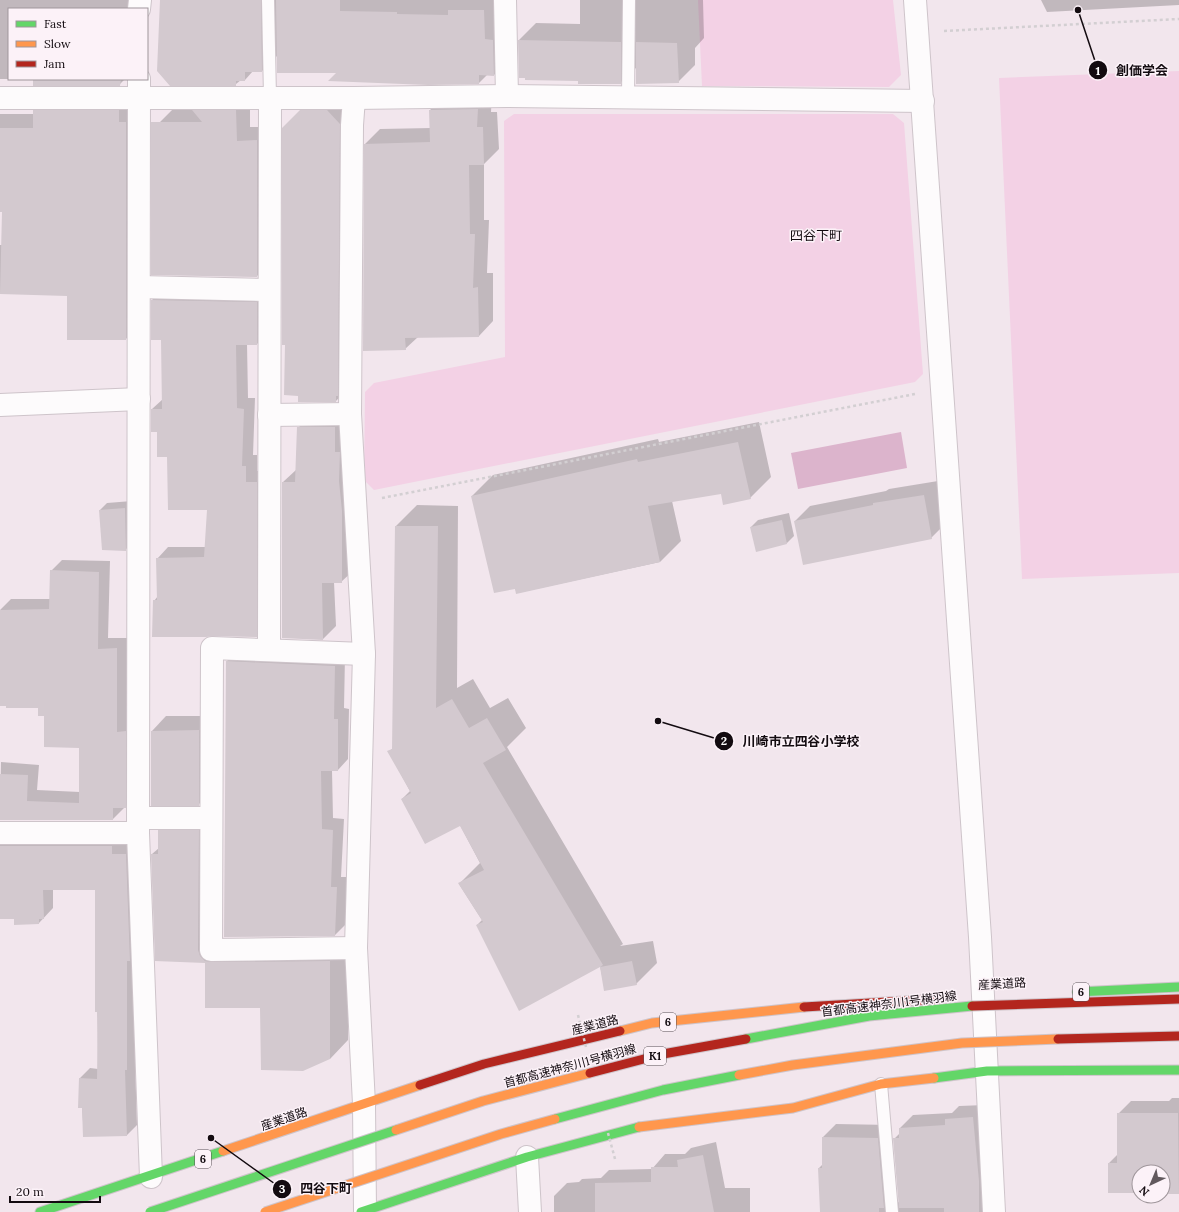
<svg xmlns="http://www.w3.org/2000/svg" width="1179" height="1212" font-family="Lora,'Noto Sans JP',serif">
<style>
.green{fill:#f3d1e5}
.water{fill:#dcb4cc}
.shadow{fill:#0003}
.building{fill:#d3c9cf}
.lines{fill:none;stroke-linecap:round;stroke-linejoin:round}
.lane-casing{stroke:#cec4ca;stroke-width:14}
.street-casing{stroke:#cec4ca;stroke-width:24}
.fast-casing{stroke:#cec4ca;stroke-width:11}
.slow-casing{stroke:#cec4ca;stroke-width:11}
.jam-casing{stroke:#cec4ca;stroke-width:11}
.path{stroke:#d3cfd2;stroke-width:2.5;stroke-dasharray:3 3;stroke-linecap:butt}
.lane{stroke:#fdfbfc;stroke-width:12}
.street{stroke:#fdfbfc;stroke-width:22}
.fast{stroke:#63d668;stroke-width:9}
.slow{stroke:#ff974d;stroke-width:9}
.jam{stroke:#b3261e;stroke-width:9}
.fast-bridge-casing{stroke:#cec4ca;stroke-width:11;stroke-linecap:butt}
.slow-bridge-casing{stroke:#cec4ca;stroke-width:11;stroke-linecap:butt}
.jam-bridge-casing{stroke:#cec4ca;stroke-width:11;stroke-linecap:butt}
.path-bridge{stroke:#d3cfd2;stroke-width:2.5;stroke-dasharray:3 3;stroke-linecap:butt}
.fast-bridge{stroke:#63d668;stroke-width:9}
.slow-bridge{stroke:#ff974d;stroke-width:9}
.jam-bridge{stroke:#b3261e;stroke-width:9}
.labels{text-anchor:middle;stroke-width:3;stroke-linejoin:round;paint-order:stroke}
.shield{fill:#fcf2f8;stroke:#595056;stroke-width:1}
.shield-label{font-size:11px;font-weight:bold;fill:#130b10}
.street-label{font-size:12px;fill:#130b10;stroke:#fcf2f8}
.neighbourhood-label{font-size:13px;fill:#130b10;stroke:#fcf2f8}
.leader{fill:none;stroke:#130b10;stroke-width:1.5}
.callout-dot{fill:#130b10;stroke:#fcf2f8;stroke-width:1.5}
.mark-label{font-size:12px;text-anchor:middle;font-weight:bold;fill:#fff}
.callout-label{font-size:13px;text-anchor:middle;font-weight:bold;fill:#130b10;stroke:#fcf2f8;stroke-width:3;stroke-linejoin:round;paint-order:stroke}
</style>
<rect width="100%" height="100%" fill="#f2e6ed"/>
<g class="green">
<polygon points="698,0 893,0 901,75 889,87 702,86"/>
<polygon points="1179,71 1179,573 1022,579 999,78"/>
<polygon points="514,114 893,114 904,123 923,374 915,382 374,490 364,480 365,392 374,383 505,357 504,121"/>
</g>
<polygon class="water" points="901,432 907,468 798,489 791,453"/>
<g class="shadow">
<polygon points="0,0 129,0 129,9 9,9 9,79 0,79"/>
<polygon points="162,0 502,0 512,57 494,75 487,75 479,83 338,72 278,55 262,71 253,71 245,80 241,80 236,84"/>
<polygon points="580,0 703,0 704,38 695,48 695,65 678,82 637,67 620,83 579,80 519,40 536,23 580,24"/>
<polygon points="1041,0 1179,0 1179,5 1047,12"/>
<polygon points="12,79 125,79 120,84"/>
<polygon points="492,94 491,112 497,112 499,149 484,164 484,220 489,220 487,273 493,273 493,321 479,336 418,337 405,349 365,144 380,129 431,128 430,110 445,95"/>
<polygon points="48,97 133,97 140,324 126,339 68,295 0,293 0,245 2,245 3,211 0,211 0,114 34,114 34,111"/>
<polygon points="250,97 250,127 271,127 271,262 257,276 160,122 174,108"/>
<polygon points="311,101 337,101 349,114 345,391 336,401 299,395 286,344 283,129"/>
<polygon points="163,289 268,292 268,333 257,344 247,344 248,398 255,398 253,455 257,455 257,471 267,471 267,625 256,636 212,634 154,601 158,596 157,559 168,547 206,547 208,509 168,456 152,409 163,399 162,339 152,300"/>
<polygon points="311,415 348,415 354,570 341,582 334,582 336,626 323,639 283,482 296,470 298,428"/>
<polygon points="759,422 771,477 750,498 722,493 672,501 681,541 660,562 517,593 472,496 493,475 658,439 659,442"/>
<polygon points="938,481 946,523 931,538 795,521 810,506 886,491 889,489"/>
<polygon points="132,501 133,543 125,550 100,510 107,503"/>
<polygon points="417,505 458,506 457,688 473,679 490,708 508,698 526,728 507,747 623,944 620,946 653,941 657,963 636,984 605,990 600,966 477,925 482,920 459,884 480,863 460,825 402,799 410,791 389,752 393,748 396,526"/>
<polygon points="789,513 794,536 787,543 751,527 758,520"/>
<polygon points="62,560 110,561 108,638 128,638 136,796 112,820 0,820 1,762 39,765 37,790 80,792 80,747 39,707 0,705 0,610 11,599 50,599 51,571"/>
<polygon points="238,651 345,656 344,708 349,709 348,759 338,770 332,770 333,818 344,819 341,877 348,877 346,924 335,935 225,936 227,661"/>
<polygon points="166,716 214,716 213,790 199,804 152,731"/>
<polygon points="178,813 217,813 216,931 223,943 348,943 348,1040 330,1059 261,1007 206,962 156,960 152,854 159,848 159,831"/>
<polygon points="0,828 122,836 122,845 136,845 137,1059 135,1060 137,1125 127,1135 84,1136 80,1078 90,1068 98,1069 96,889 53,889 53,908 39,923 15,918 0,918"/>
<polygon points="1172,1098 1179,1098 1179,1193 1163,1193 1163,1172 1139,1172 1139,1192 1109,1163 1118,1154 1118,1114 1131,1101 1169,1101"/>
<polygon points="985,1105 992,1212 821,1212 819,1168 823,1164 823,1137 836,1124 891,1125 897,1200 900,1204 894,1139 900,1133 900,1128 913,1115 952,1113 959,1106"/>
<polygon points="716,1142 725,1188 750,1188 750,1212 554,1212 554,1196 567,1183 579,1182 582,1179 601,1178 609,1170 652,1169 665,1154 685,1154 691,1148"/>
</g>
<g class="building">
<polygon points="160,0 261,0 262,72 245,72 245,81 236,81 236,86 170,86 157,71"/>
<polygon points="276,0 340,0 340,11 397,12 397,14 448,15 448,10 484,10 485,39 493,40 494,76 479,75 479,84 428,85 328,81 336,73 277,73"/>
<polygon points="518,40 621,42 621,84 578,84 578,81 525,80 525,78 519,78"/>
<polygon points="636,42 677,43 679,83 636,84"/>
<polygon points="33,79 121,79 120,86 33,86"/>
<polygon points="478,109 477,127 483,127 484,165 469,165 470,234 475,234 473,288 478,287 479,337 405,338 406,350 363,351 364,144 430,142 429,110"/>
<polygon points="33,110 119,110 119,122 126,122 126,340 67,340 67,296 0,294 2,212 0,212 0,128 33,128"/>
<polygon points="192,110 236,110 237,141 257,140 257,277 151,275 151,122 202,122"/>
<polygon points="300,110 327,110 340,124 338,396 336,396 336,402 298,402 298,396 284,395 285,345 282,345 282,128"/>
<polygon points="151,300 257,302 257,345 236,345 237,408 244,409 242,466 246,466 246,482 257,482 257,637 212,636 206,637 152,637 153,600 157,600 156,558 204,557 207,510 168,510 167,457 157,457 157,432 151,432 151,409 162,409 161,340 151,340"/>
<polygon points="297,427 335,427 335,452 340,452 339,481 342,511 342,583 322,583 323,640 282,638 282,482 295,482"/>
<polygon points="738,442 751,499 723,505 721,494 648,506 660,562 516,594 515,589 494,593 471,496 637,459 638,462"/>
<polygon points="924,495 932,539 803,565 794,521 873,505 873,503"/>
<polygon points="125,508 126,551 102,550 99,510"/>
<polygon points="782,520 787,544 756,552 750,527"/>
<polygon points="395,526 438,526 436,708 452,699 469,728 487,718 506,750 483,763 603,965 600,967 632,961 637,985 604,991 600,967 519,1011 476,925 483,922 458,883 484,870 460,826 425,844 401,799 411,793 387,751 392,749"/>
<polygon points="50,570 99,572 98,649 117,648 117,732 126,731 126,808 113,808 113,820 0,820 0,774 28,775 27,801 79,803 79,748 44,747 44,716 38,716 38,708 6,708 6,706 0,706 0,610 49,609"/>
<polygon points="226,661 335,666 334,719 338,719 338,771 321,771 322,829 333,830 331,887 337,887 335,936 224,937"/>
<polygon points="199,730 199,806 151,806 151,731"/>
<polygon points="158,830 199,830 198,950 200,956 205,961 211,962 330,961 330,1059 303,1071 261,1070 260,1008 205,1008 205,963 155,961 151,854 158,854"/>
<polygon points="0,846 112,846 112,854 126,854 130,961 127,961 127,1070 125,1070 127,1136 83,1137 82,1108 78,1108 79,1078 97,1079 98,1012 95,1012 95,890 43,890 44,919 39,919 39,924 14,925 14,919 0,919"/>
<polygon points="1117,1113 1178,1113 1179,1194 1163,1194 1163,1172 1139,1172 1139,1193 1108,1193 1108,1163 1117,1163"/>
<polygon points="973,1117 979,1181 979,1212 944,1212 944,1208 899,1208 893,1138 899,1138 899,1128 945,1125 945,1119"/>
<polygon points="822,1137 878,1138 884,1208 879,1208 879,1212 820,1212 818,1168 822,1168"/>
<polygon points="703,1155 714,1212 595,1212 595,1183 651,1182 651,1167 678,1167 677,1160"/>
</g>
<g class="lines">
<defs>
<g id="lane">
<polyline points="268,0 270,97"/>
<polyline points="628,97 629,0"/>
<polyline points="881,1084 892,1212"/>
</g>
<g id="street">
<polyline points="505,0 507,96"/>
<polyline points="915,0 980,937 994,1212"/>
<polyline points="139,9 140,0"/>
<polyline points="139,79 138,833 151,1177"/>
<polyline points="0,98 354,98 507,96 923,101"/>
<polyline points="354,98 352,125 350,414 364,654 356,948 364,1104 365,1211"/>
<polyline points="139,287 269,290"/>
<polyline points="0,405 139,399"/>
<polyline points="269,415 350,414"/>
<polyline points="269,649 270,97"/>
<polyline points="139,818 211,818"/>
<polyline points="0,833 138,833"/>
<polyline points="356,948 211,950 212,648 364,654"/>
<polyline points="527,1157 530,1212"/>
</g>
<g id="fast">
<polyline points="1077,992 1179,987"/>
<polyline points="934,1078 987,1071 1179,1070"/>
<polyline points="40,1212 223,1151"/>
<polyline points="361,1212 527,1157 639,1127"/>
</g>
<g id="slow">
<polyline points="620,1031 652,1023 804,1007"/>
<polyline points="639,1127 793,1108 881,1084 934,1078"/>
<polyline points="223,1151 420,1085"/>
</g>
<g id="jam">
<polyline points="804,1007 937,999"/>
<polyline points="420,1085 484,1064 620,1031"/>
</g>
</defs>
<use href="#lane" class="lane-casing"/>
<use href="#street" class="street-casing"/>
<use href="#fast" class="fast-casing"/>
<use href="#slow" class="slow-casing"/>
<use href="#jam" class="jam-casing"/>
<g class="path">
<polyline points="944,31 1179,19"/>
<polyline points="382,498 915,394"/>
</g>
<use href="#lane" class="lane"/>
<use href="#street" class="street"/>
<use href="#fast" class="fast"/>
<use href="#slow" class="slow"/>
<use href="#jam" class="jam"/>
<defs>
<g id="fast-bridge">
<polyline points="746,1039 869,1016 972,1006"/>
<polyline points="555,1119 663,1090 739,1075"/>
<polyline points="150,1212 396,1130"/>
</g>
<g id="slow-bridge">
<polyline points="739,1075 793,1065 962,1043 1058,1039"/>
<polyline points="396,1130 483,1101 590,1073"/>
<polyline points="265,1212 501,1134 555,1119"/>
</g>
<g id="jam-bridge">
<polyline points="972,1006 1179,999"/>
<polyline points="1058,1039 1179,1036"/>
<polyline points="590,1073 663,1054 746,1039"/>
</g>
</defs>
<use href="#fast-bridge" class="fast-bridge-casing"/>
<use href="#slow-bridge" class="slow-bridge-casing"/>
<use href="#jam-bridge" class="jam-bridge-casing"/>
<g class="path-bridge">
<polyline points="578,1015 586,1047"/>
<polyline points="608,1133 615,1159"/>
</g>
<use href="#fast-bridge" class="fast-bridge"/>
<use href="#slow-bridge" class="slow-bridge"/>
<use href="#jam-bridge" class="jam-bridge"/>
</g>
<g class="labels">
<g class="shield">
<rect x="1073" y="983" width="16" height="18" rx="3"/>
<rect x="660" y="1013" width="16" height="18" rx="3"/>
<rect x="644" y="1047" width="22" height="18" rx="3"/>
<rect x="195" y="1150" width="16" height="18" rx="3"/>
</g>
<g class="shield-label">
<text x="1081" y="996">6</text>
<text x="668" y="1026">6</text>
<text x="655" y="1060">K1</text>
<text x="203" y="1163">6</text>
</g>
<g class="street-label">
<text transform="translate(1002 984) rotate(-3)" y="4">産業道路</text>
<text transform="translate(889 1004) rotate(-7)" y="4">首都高速神奈川1号横羽線</text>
<text transform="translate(595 1025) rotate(-14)" y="4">産業道路</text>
<text transform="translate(570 1066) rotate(-15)" y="4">首都高速神奈川1号横羽線</text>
<text transform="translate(284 1119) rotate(-19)" y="4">産業道路</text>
</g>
<g class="neighbourhood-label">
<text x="816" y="240">四谷下町</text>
</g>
</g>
<path class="leader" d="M1078 10L1098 70M658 721L724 741M211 1138L282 1189"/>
<g class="callout-dot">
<circle cx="1078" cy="10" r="4"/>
<circle cx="658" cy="721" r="4"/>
<circle cx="211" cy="1138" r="4"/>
<circle cx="1098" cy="70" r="10"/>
<circle cx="724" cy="741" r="10"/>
<circle cx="282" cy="1189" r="10"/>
</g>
<g class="mark-label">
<text x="1098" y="75">1</text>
<text x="724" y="745">2</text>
<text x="282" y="1193">3</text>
</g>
<g class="callout-label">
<text x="1142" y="75">創価学会</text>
<text x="801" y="746">川崎市立四谷小学校</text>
<text x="326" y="1193">四谷下町</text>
</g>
<rect x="8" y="8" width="140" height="72" fill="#fcf2f8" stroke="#9f969b"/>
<rect x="16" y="21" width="20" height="6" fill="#63d668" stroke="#9f969b"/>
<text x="44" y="28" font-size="12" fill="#130b10">Fast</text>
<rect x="16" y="41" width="20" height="6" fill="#ff974d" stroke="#9f969b"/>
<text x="44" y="48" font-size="12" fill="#130b10">Slow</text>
<rect x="16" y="61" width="20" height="6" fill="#b3261e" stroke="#9f969b"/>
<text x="44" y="68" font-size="12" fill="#130b10">Jam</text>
<g transform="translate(1151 1184) rotate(224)"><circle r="19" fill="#fcf2f8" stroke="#9f969b"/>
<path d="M0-3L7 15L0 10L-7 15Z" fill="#61585d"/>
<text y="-6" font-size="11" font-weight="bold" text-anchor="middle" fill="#130b10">N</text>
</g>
<path d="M10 1196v6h90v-6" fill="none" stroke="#130b10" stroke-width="2"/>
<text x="16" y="1196" font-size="12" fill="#130b10" stroke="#fcf2f8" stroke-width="3" paint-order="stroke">20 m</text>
</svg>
